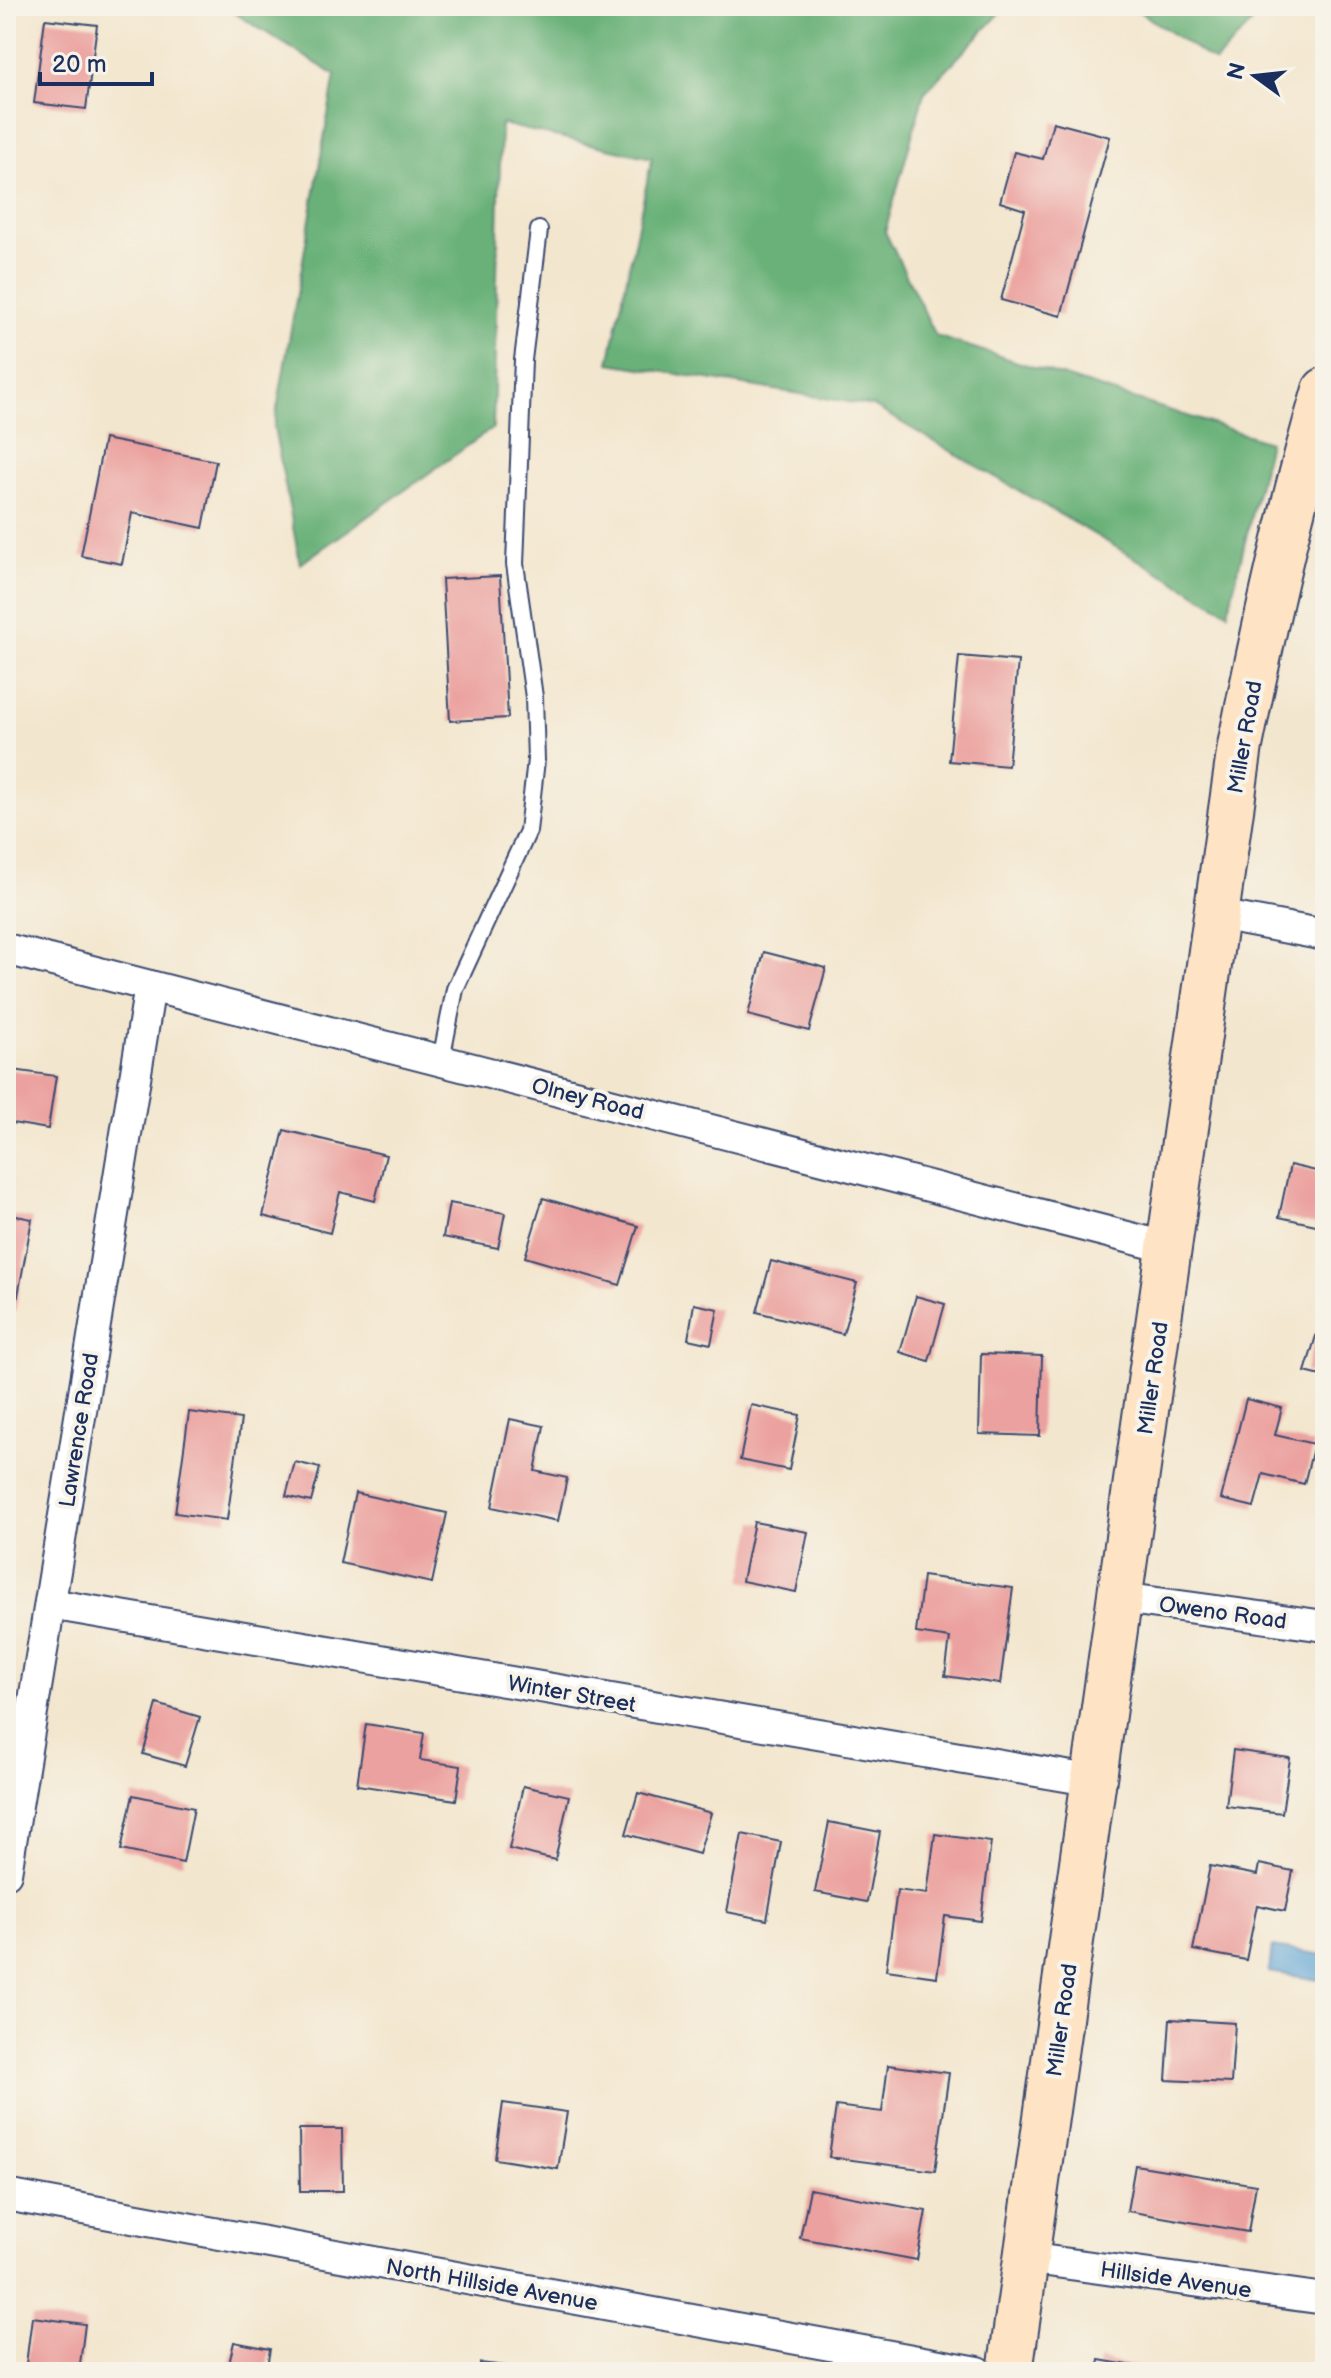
<svg xmlns="http://www.w3.org/2000/svg" width="1331" height="2378" font-family="'Balsamiq Sans',sans-serif">
<style>
.forest{fill:#69b178;stroke:#42706b;stroke-width:2}
.water{fill:#61a6d6;stroke:#3e6a9a;stroke-width:2}
.building{fill:#eba19f}
.lines{fill:none;stroke-linecap:round;stroke-linejoin:round}
.lane-casing{stroke:#3b4a6f;stroke-width:20}
.street-casing{stroke:#3b4a6f;stroke-width:34}
.secondary-casing{stroke:#3b4a6f;stroke-width:48}
.lane{stroke:#fff;stroke-width:16}
.street{stroke:#fff;stroke-width:30}
.secondary{stroke:#fee4c5;stroke-width:44}
.labels{text-anchor:middle;stroke-width:8;stroke-linejoin:round;paint-order:stroke}
.street-label{font-size:22px;fill:#1b2f5e;stroke:#f7f3e8}
</style>
<rect width="100%" height="100%" fill="#f7f3e8"/>
<filter id="ink" filterUnits="userSpaceOnUse"><feTurbulence type="fractalNoise" baseFrequency=".0125" numOctaves="2"/><feDisplacementMap in="SourceGraphic" scale="16" xChannelSelector="R" yChannelSelector="G"/><feConvolveMatrix kernelMatrix="1 2 1 2 8 2 1 2 1" color-interpolation-filters="sRGB"/></filter>
<filter id="wash" filterUnits="userSpaceOnUse"><feTurbulence type="fractalNoise" baseFrequency=".006" numOctaves="4" result="noise"/><feDisplacementMap in="SourceGraphic" scale="32" xChannelSelector="R" yChannelSelector="G"/><feGaussianBlur stdDeviation="1.8" result="paint"/><feColorMatrix in="noise" values="0 0 0 0 0 0 0 0 0 0 0 0 0 0 0 0 0 1.4 0 .05"/><feComposite in="paint" operator="in"/></filter>
<g filter="url(#wash)">
<rect width="100%" height="100%" fill="#f3e6ce"/>
<g class="forest">
<polygon points="223,6 1007,6 924,93 885,232 936,336 1269,442 1228,612 873,406 609,363 652,158 501,124 493,428 300,564 274,427 335,75"/>
<polygon points="1131,6 1260,6 1257,17 1215,62"/>
</g>
<polygon class="water" points="1272,1947 1324,1955 1320,1980 1269,1972"/>
<g id="blocks">
<g class="building">
<polygon points="45,19 97,25 86,109 34,103"/>
<polygon points="1053,122 1110,137 1061,316 1001,300 1025,210 1000,202 1014,152 1043,159"/>
<polygon points="104,439 216,461 203,528 132,513 122,564 81,556"/>
<polygon points="500,576 508,718 450,721 442,579"/>
<polygon points="959,656 1018,661 1008,766 949,761"/>
<polygon points="764,952 826,968 809,1031 748,1015"/>
<polygon points="6,1069 56,1076 48,1129 6,1122"/>
<polygon points="284,1130 386,1155 375,1201 340,1192 330,1233 263,1216"/>
<polygon points="1290,1165 1325,1173 1325,1227 1279,1217"/>
<polygon points="543,1198 638,1226 620,1285 525,1257"/>
<polygon points="449,1203 505,1213 498,1248 443,1237"/>
<polygon points="6,1214 32,1219 15,1312 6,1310"/>
<polygon points="771,1261 857,1283 843,1334 757,1312"/>
<polygon points="916,1296 945,1304 929,1361 900,1352"/>
<polygon points="694,1304 718,1309 711,1344 688,1339"/>
<polygon points="1319,1326 1325,1328 1325,1377 1305,1372"/>
<polygon points="981,1354 1042,1356 1040,1436 979,1434"/>
<polygon points="1246,1399 1282,1408 1275,1435 1314,1444 1304,1484 1263,1474 1254,1507 1221,1499"/>
<polygon points="751,1405 800,1415 789,1470 740,1460"/>
<polygon points="189,1412 241,1419 227,1520 175,1513"/>
<polygon points="510,1419 544,1426 535,1471 567,1478 558,1521 492,1507"/>
<polygon points="295,1462 320,1468 311,1502 286,1496"/>
<polygon points="355,1493 447,1513 432,1583 340,1563"/>
<polygon points="754,1522 808,1532 796,1592 742,1581"/>
<polygon points="923,1576 1013,1588 1000,1684 945,1676 950,1638 916,1633"/>
<polygon points="157,1704 200,1717 185,1766 143,1754"/>
<polygon points="366,1724 424,1733 420,1760 461,1766 456,1800 357,1785"/>
<polygon points="1233,1750 1290,1758 1282,1813 1226,1806"/>
<polygon points="523,1786 569,1796 555,1860 509,1849"/>
<polygon points="638,1793 711,1813 699,1854 626,1834"/>
<polygon points="133,1795 194,1808 183,1863 121,1850"/>
<polygon points="829,1822 880,1832 867,1902 815,1892"/>
<polygon points="742,1834 781,1842 767,1920 727,1912"/>
<polygon points="935,1834 991,1842 981,1921 945,1916 937,1977 886,1970 897,1890 927,1894"/>
<polygon points="1259,1864 1293,1871 1285,1911 1257,1905 1246,1960 1193,1950 1210,1866 1257,1875"/>
<polygon points="1170,2019 1235,2023 1231,2083 1166,2080"/>
<polygon points="888,2065 949,2073 935,2171 829,2157 836,2106 882,2112"/>
<polygon points="503,2103 567,2112 558,2169 495,2159"/>
<polygon points="299,2129 342,2129 343,2191 300,2191"/>
<polygon points="1135,2165 1256,2185 1248,2232 1127,2211"/>
<polygon points="810,2189 926,2211 917,2260 800,2238"/>
<polygon points="32,2317 85,2324 79,2372 25,2372"/>
<polygon points="234,2342 270,2349 266,2372 227,2372"/>
<polygon points="1099,2360 1158,2370 1158,2372 1097,2372"/>
<polygon points="480,2363 531,2369 530,2372 479,2372"/>
</g>
</g>
</g>
<g filter="url(#ink)">
<use href="#blocks" fill-opacity="0" stroke="#3b4a6f" stroke-width="2"/>
<g class="lines">
<defs>
<polyline id="lane" points="441,1060 455,989 528,831 536,760 534,697 515,564 523,360 539,230"/>
<g id="street">
<polyline points="1218,915 1325,935"/>
<polyline points="6,949 1170,1248"/>
<polyline points="1121,1598 1325,1626"/>
<polyline points="50,1604 1095,1781"/>
<polyline points="6,1873 150,986"/>
<polyline points="6,2195 978,2372"/>
<polyline points="1026,2258 1325,2299"/>
</g>
<path id="secondary" d="M1010 2372 1240 746C1264 626 1290 508 1325 390"/>
</defs>
<use href="#lane" class="lane-casing"/>
<use href="#street" class="street-casing"/>
<use href="#secondary" class="secondary-casing"/>
<use href="#lane" class="lane"/>
<use href="#street" class="street"/>
<use href="#secondary" class="secondary"/>
</g>
</g>
<g class="labels">
<g class="street-label">
<text transform="translate(1244 737) rotate(-80)" y="8">Miller Road</text>
<text transform="translate(588 1098) rotate(14)" y="8">Olney Road</text>
<text transform="translate(1152 1378) rotate(-82)" y="8">Miller Road</text>
<text transform="translate(78 1430) rotate(-81)" y="8">Lawrence Road</text>
<text transform="translate(1223 1612) rotate(8)" y="8">Oweno Road</text>
<text transform="translate(572 1693) rotate(10)" y="8">Winter Street</text>
<text transform="translate(1061 2020) rotate(-82)" y="8">Miller Road</text>
<text transform="translate(1176 2279) rotate(8)" y="8">Hillside Avenue</text>
<text transform="translate(492 2284) rotate(10)" y="8">North Hillside Avenue</text>
</g>
</g>
<rect width="1331" height="2378" fill="none" stroke="#f7f3e8" stroke-width="32"/>
<g transform="translate(1255 76) rotate(285)" stroke="#f7f3e8" stroke-width="6" paint-order="stroke">
<path d="M0-6L14 30L0 20L-14 30Z" fill="#1b2f5e"/>
<text y="-12" font-size="22" font-weight="bold" text-anchor="middle" fill="#1b2f5e">N</text>
</g>
<path d="M40 72v12h112v-12" fill="none" stroke="#1b2f5e" stroke-width="4"/>
<text x="52" y="72" font-size="24" fill="#1b2f5e" stroke="#f7f3e8" stroke-width="6" paint-order="stroke">20 m</text>
</svg>
